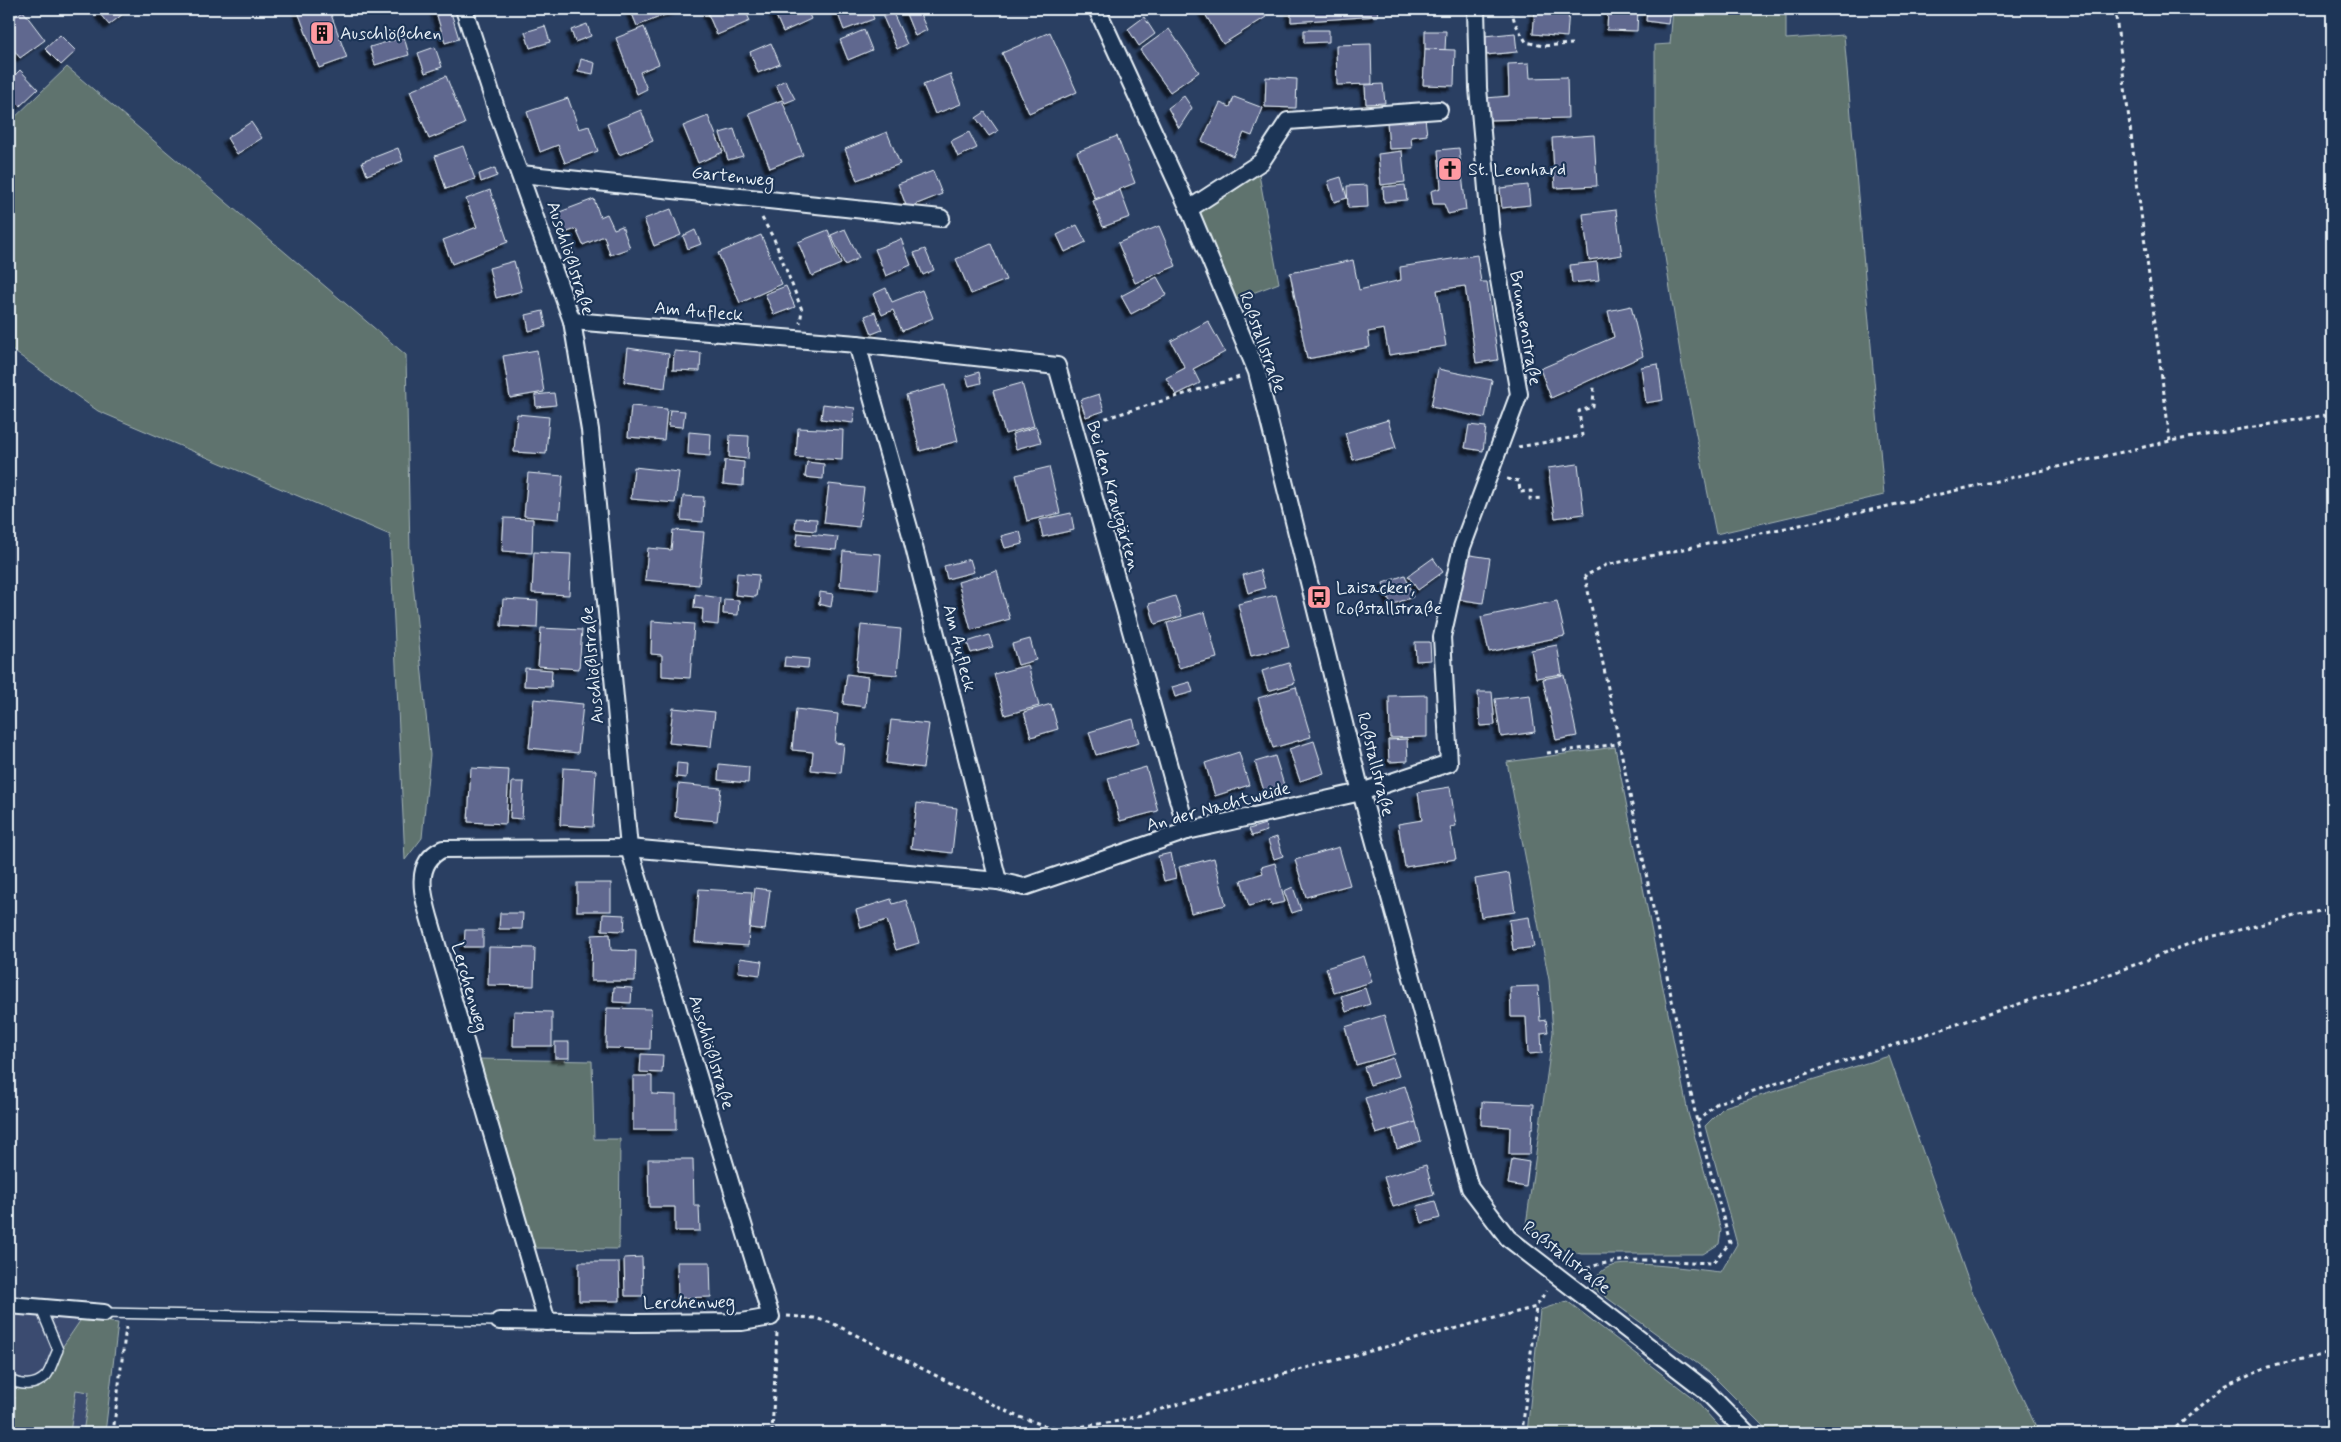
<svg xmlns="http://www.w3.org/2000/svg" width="2341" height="1442" font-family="Mynerve,sans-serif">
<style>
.built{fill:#3a4b70}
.green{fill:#5e736e;stroke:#a3b2b3}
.building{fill:#60688f;stroke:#e8f1f8;filter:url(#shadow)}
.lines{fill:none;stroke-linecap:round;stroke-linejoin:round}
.service-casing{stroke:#e8f1f8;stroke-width:12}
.minor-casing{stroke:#e8f1f8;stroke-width:20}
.path{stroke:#e8f1f8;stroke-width:3;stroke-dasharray:4 4;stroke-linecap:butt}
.service{stroke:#1d3557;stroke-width:9}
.minor{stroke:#1d3557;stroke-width:16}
.labels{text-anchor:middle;stroke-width:4.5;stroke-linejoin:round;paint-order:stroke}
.poi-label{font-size:18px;fill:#e8f1f8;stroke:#1d3557;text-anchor:start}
.street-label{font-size:18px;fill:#e8f1f8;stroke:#1d3557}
</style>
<defs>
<filter id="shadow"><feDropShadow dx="-4.5" dy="4.5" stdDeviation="1" flood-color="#0009"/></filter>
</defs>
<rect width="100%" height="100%" fill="#2a3f62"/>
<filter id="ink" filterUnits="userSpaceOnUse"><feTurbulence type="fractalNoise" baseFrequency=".02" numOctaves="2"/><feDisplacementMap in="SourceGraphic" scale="10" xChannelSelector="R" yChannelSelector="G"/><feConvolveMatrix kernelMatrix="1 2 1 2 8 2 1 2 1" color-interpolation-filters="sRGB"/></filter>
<g filter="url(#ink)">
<polygon class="built" points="9,1309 118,1324 105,1433 9,1433"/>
<g class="green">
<polygon points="1673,9 1786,9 1786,39 1844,35 1884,495 1716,534 1682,365 1655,193 1655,45 1670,44"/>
<polygon points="67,67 406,355 410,552 430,755 422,838 405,860 390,535 98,411 9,348 9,123"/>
<polygon points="1258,169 1279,283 1234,300 1196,211"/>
<polygon points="1615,747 1688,1113 1721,1230 1719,1244 1703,1254 1581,1254 1558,1248 1526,1225 1553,1032 1549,980 1507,762"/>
<path d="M1889 1056 1972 1291 2039 1433H1770L1709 1372 1592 1287C1596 1278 1599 1271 1609 1267 1627 1259 1698 1270 1721 1272L1737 1244 1705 1126 1724 1107Z"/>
<polygon points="478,1059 592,1061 594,1139 620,1139 619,1249 532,1248"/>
<polygon points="1567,1301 1693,1398 1725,1433 1527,1433 1540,1310"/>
<polygon points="82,1318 118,1323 105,1433 83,1433 89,1392 76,1390 70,1433 14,1433 9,1428 9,1385 36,1386"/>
</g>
<g class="building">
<polygon points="105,9 127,9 128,10 109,25 99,13"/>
<polygon points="297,9 329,9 347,58 319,68"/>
<polygon points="435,9 450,9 459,39 445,43"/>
<polygon points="630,9 680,9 637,26"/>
<polygon points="706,9 745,9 750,21 717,35"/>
<polygon points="773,9 807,9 811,19 783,32"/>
<polygon points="836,9 870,9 874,19 844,30"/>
<polygon points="904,9 918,9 927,30 915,36"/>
<polygon points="1202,9 1261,9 1266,17 1223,44"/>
<polygon points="1291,9 1377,9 1378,16 1291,22"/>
<polygon points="1535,9 1569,9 1567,37 1533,34"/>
<polygon points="1608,9 1638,9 1637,31 1607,30"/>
<polygon points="1647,9 1670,9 1668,24 1646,21"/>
<polygon points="23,11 45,40 20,58 9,44 9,21"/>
<polygon points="893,13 907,44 897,49 883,17"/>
<polygon points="1144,17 1155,34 1139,46 1128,29"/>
<polygon points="587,24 591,36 575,42 571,30"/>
<polygon points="545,26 550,42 530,48 525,32"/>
<polygon points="644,27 659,64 640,72 647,89 637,94 616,38"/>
<polygon points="1169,29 1199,72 1170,92 1140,50"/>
<polygon points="864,30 872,50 848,60 840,40"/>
<polygon points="1304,30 1329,30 1329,42 1304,43"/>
<polygon points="1425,31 1446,31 1445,50 1425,49"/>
<polygon points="1050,32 1077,92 1029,113 1002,53"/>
<polygon points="1515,33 1517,52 1486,55 1484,36"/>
<polygon points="60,35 76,51 61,65 45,49"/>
<polygon points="404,37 409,55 375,65 370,47"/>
<polygon points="771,43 780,64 758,73 750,52"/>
<polygon points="1371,44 1372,84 1337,85 1336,45"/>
<polygon points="435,47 442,67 425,73 418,53"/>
<polygon points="1425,49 1455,50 1454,86 1423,85"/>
<polygon points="581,59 595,63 593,74 578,71"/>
<polygon points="1529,63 1530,78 1567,77 1568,118 1488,120 1486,98 1509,96 1508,64"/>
<polygon points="20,70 38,89 20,106 9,94 9,81"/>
<polygon points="950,74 961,104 935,114 923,85"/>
<polygon points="446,76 465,124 429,139 410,91"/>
<polygon points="1266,77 1297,79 1296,108 1265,107"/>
<polygon points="785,80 795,99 785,103 776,85"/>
<polygon points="1383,84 1385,103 1366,104 1365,85"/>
<polygon points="1184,96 1192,108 1179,128 1168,108"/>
<polygon points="1234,97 1263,108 1252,136 1244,133 1233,156 1202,141 1220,103 1230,107"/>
<polygon points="568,98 579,129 589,126 598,151 565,163 558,145 540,152 527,112"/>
<polygon points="782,100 803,155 770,168 749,113"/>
<polygon points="641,110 653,141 619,155 607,124"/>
<polygon points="985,112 998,131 989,136 976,118"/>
<polygon points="708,116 723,152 698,163 683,126"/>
<polygon points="1425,118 1427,135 1411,137 1412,148 1389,149 1387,121"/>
<polygon points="251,122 262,138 237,154 227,138"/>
<polygon points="734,129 743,156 728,160 720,133"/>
<polygon points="887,132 900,164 857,180 845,149"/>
<polygon points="969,132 977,148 958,157 951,141"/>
<polygon points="1594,135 1597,186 1555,188 1552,138"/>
<polygon points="1117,136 1135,183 1095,199 1077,152"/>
<polygon points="463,146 475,179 446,189 435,156"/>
<polygon points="398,148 403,161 367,175 362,162"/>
<polygon points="1459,148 1466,210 1448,214 1444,204 1433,204 1431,191 1441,188 1438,150"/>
<polygon points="1402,151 1405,182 1381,185 1378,154"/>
<polygon points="495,168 497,176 481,182 479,174"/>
<polygon points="933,171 942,194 907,208 898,184"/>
<polygon points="1341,177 1347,198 1334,202 1328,181"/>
<polygon points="1367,185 1368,207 1348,208 1347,186"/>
<polygon points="1405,185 1407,200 1384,202 1383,187"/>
<polygon points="1528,185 1530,205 1502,208 1500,188"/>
<polygon points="490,190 508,242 452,264 443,240 477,227 466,199"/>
<polygon points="1120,190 1130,217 1103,227 1093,201"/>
<polygon points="594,199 600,217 607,214 614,229 622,226 630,248 610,255 604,236 583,245 576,229 565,233 557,213"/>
<polygon points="671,209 681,235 654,246 644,219"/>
<polygon points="1616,210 1622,255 1589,260 1583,214"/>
<polygon points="1077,225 1086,242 1065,252 1057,235"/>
<polygon points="1159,226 1176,266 1135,283 1118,243"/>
<polygon points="845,229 859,258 845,265 831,235"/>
<polygon points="695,230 701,244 688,249 683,236"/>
<polygon points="828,230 841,264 812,276 798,242"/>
<polygon points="761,235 782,284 740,303 718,253"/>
<polygon points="901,239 911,265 886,276 875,249"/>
<polygon points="991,244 1006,280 971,294 956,259"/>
<polygon points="925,249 934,270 923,275 914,253"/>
<polygon points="1477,255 1481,282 1487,282 1498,360 1476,363 1465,286 1437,290 1446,346 1389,355 1384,329 1368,332 1370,347 1307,359 1290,273 1353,260 1359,290 1401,280 1400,267"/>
<polygon points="514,261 522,291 496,298 489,268"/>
<polygon points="1597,262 1599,280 1572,283 1570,265"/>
<polygon points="1157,277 1167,295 1131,314 1121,296"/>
<polygon points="786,286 795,307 774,315 765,294"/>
<polygon points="886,288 892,302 922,290 933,318 902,331 893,310 882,315 873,294"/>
<polygon points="1631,306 1643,356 1551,398 1540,369 1614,337 1608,311"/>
<polygon points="543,311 546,327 529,331 526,315"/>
<polygon points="875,312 882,330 872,334 865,316"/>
<polygon points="1208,321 1225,352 1193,369 1200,383 1176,395 1166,378 1185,368 1171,341"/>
<polygon points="628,348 669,354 665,388 624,382"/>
<polygon points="537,350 544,392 510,398 503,356"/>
<polygon points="674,351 701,353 700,371 673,370"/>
<polygon points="1658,364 1663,400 1646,403 1641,367"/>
<polygon points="1438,369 1492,380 1485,418 1431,407"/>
<polygon points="979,372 981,383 969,386 966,376"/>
<polygon points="1022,383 1034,426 1005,434 993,391"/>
<polygon points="945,385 958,441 920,451 906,395"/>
<polygon points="554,393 556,405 536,407 535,395"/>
<polygon points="1099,394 1104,411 1086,417 1080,400"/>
<polygon points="823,404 855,408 853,423 821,419"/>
<polygon points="631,406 667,409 664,440 628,437"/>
<polygon points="670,410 685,411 683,427 668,426"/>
<polygon points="517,414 549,417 546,454 514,452"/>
<polygon points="1388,420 1396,448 1353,460 1345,433"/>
<polygon points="1469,425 1486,427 1483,451 1465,448"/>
<polygon points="1036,427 1041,442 1016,449 1012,434"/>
<polygon points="798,428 843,430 842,460 796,457"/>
<polygon points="689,432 711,434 710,456 688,454"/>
<polygon points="730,435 749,436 748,459 729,457"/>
<polygon points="725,460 744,462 743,486 723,484"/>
<polygon points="807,462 824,464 823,479 805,477"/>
<polygon points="1578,464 1584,514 1555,518 1548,468"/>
<polygon points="634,467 679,472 675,503 631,499"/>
<polygon points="1049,467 1060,513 1027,521 1016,475"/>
<polygon points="528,473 563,476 559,519 524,516"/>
<polygon points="829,484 864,488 859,527 824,523"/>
<polygon points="683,496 704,497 703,522 681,520"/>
<polygon points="1071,513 1074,530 1043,537 1039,520"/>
<polygon points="504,518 533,519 532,553 502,551"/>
<polygon points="796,518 817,519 816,531 795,529"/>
<polygon points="673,530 704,532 699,585 645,580 648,548 671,550"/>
<polygon points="1020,531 1023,544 1005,548 1001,536"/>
<polygon points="798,533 838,537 836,550 796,546"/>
<polygon points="843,551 881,554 878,590 840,586"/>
<polygon points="534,552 571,554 569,595 532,593"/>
<polygon points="1464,554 1490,558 1483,603 1456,599"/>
<polygon points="1433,558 1443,572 1418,590 1408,576"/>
<polygon points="970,559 974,572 947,579 944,566"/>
<polygon points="1260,570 1265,588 1248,593 1243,575"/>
<polygon points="997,571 1010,619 971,630 958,582"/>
<polygon points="737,573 759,575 756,597 735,595"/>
<polygon points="1405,575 1413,597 1391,605 1383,583"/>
<polygon points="820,592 833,594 831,607 819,604"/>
<polygon points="695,594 720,598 718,625 702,623 703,609 694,608"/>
<polygon points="1276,595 1289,647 1251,656 1238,604"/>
<polygon points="1175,596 1182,616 1155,624 1149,604"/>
<polygon points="503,599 538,601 537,628 501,626"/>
<polygon points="724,599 739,600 738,615 723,614"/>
<polygon points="1557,601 1565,636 1489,652 1481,617"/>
<polygon points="1205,612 1217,658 1179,668 1167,623"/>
<polygon points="652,621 694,624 690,678 662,676 662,655 651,654"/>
<polygon points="861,625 901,629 897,675 856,671"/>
<polygon points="541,628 582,630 579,669 538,666"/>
<polygon points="989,635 993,647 971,653 967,642"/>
<polygon points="1030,639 1036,660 1018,665 1012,644"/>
<polygon points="1415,642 1430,642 1431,660 1416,661"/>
<polygon points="1557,645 1562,674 1536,678 1531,650"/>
<polygon points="785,657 809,659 808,668 784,666"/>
<polygon points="1289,663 1295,683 1268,691 1262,671"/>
<polygon points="1028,665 1039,706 1005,715 994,674"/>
<polygon points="525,668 552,670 551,687 524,686"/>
<polygon points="847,674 868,677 865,707 843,704"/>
<polygon points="1564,675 1577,736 1556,740 1543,679"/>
<polygon points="1190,682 1193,692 1175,697 1172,687"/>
<polygon points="1296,687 1311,737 1273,748 1258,698"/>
<polygon points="1478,692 1492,692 1495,725 1480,726"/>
<polygon points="1427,695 1427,737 1390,738 1389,696"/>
<polygon points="1530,695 1535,732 1501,737 1495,699"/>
<polygon points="534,699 583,704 578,753 529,748"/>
<polygon points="1051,704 1058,729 1031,737 1024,712"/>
<polygon points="673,708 715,712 711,747 669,743"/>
<polygon points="796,709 838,714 835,743 844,744 841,773 811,770 813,752 792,750"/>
<polygon points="1133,719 1139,743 1096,755 1089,732"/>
<polygon points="891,720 929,724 923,768 886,763"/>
<polygon points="1407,739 1408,761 1389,762 1388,740"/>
<polygon points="1314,741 1324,773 1300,781 1289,749"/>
<polygon points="1239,752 1249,785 1215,796 1205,763"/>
<polygon points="1275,756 1284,785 1264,791 1255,762"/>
<polygon points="677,763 687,764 686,778 676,777"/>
<polygon points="719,764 749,767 748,783 718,780"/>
<polygon points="1146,767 1158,811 1120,821 1108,778"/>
<polygon points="471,768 509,770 506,824 468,822"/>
<polygon points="563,768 596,770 593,827 560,825"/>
<polygon points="512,782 524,782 522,819 510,818"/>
<polygon points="678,784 721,788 717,821 675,817"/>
<polygon points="1450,787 1456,826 1450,827 1456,859 1405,867 1398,824 1422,820 1418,792"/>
<polygon points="917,803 957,808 952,853 911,848"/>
<polygon points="1265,824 1267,831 1252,836 1249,829"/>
<polygon points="1277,837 1283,856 1274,859 1268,840"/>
<polygon points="1339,847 1350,885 1306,897 1295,860"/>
<polygon points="1171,853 1176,878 1164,881 1158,856"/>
<polygon points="1214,858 1226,905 1191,913 1179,867"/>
<polygon points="1275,863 1285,902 1271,905 1270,900 1249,906 1241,880 1263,873 1261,867"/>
<polygon points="1509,873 1515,912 1481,917 1475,879"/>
<rect x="577" y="883" width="34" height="28"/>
<polygon points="1293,887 1301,910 1292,913 1284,891"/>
<polygon points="755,888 770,890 765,930 750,928"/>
<polygon points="699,889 752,892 748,946 695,942"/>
<polygon points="891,899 893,904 906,900 919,943 896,950 887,920 861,928 856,910"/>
<polygon points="500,913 523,913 522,929 499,929"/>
<polygon points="603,914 625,915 624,931 602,930"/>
<polygon points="1529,917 1534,947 1513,950 1509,920"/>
<polygon points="465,930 483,930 483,947 464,947"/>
<polygon points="610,934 611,950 636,951 635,981 591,981 592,935"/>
<polygon points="489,947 535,948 534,986 488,985"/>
<polygon points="1364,956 1372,982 1334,993 1326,968"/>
<polygon points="740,958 762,961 760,975 738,972"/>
<polygon points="1538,986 1540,1021 1546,1020 1548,1032 1541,1033 1542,1053 1528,1054 1526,1017 1511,1017 1510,987"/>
<polygon points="614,987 632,988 631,1003 613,1002"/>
<polygon points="1365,988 1370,1004 1346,1012 1341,996"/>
<polygon points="607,1008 651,1009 650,1049 606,1048"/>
<polygon points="514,1011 552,1012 552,1046 513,1046"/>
<polygon points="1384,1015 1395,1054 1356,1065 1345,1027"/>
<rect x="555" y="1042" width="14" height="16"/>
<polygon points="641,1054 663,1055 662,1073 640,1072"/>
<polygon points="1393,1058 1399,1076 1370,1085 1364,1067"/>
<polygon points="633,1076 652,1076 652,1094 676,1095 676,1130 633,1130"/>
<polygon points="1405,1086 1416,1122 1376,1134 1365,1098"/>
<polygon points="1482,1102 1534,1104 1533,1128 1531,1128 1530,1154 1509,1154 1510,1127 1481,1125"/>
<polygon points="1416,1122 1421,1141 1397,1149 1392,1129"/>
<polygon points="648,1159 693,1159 694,1206 699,1206 700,1231 675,1231 675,1207 649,1207"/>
<polygon points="1512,1159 1529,1162 1526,1187 1508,1184"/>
<polygon points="1426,1165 1434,1195 1393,1207 1384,1177"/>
<polygon points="1435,1201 1440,1218 1422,1223 1417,1206"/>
<polygon points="642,1257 643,1296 625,1296 624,1258"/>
<polygon points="579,1262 619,1262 620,1301 579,1301"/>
<polygon points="677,1262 710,1262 711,1297 678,1298"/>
</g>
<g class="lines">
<defs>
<g id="service">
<polyline points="104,1313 499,1321"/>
<path d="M9 1379C20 1386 35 1387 46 1376 51 1370 54 1357 58 1350L41 1309"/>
</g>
<g id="minor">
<polyline points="464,9 498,114 572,321 590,430 629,848 771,1317 742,1322 635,1323 499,1321"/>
<polyline points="1097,9 1189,209 1257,372 1361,792 1470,1188 1508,1238 1704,1389 1747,1433"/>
<polyline points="521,174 941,218"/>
<polyline points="1189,209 1261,162 1288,121 1439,110"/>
<polyline points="857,344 1057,366 1187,831"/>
<polyline points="998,881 1024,887 1187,831 1361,792 1449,763 1442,637 1462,547 1519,394 1491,234 1478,88 1476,9"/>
<polyline points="9,1305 104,1313"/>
<path d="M547 1322 435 938C428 909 407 865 443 849L629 848 998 881 911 535 857 344 572 321"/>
</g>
</defs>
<use href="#service" class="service-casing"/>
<use href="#minor" class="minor-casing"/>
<g class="path">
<polyline points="1270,9 1273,14"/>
<polyline points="1511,9 1515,23 1526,42 1543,46 1572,44"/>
<polyline points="2115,9 2170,441"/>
<polyline points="762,218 774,239 802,310 800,323"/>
<polyline points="1090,423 1240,377"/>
<polyline points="1518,447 1582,436 1579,411 1593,407 1594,387"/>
<polyline points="1507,479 1519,481 1520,492 1531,491 1530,499 1542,498"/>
<polyline points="1547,753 1619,744"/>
<polyline points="1697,1122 1717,1103 2113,973 2202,939 2304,914 2332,909"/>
<path d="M1580 1272C1612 1253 1675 1262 1712 1263L1730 1243 1697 1122 1585 576 1606 565 1858 513 2170 441 2332 414"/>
<polyline points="787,1316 814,1318 832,1323 1014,1415 1049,1427 1071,1428 1120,1421 1276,1376 1536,1307 1546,1291"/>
<polyline points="9,1414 14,1397"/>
<polyline points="113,1433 126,1327"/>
<polyline points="772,1433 777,1333"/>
<polyline points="1522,1433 1536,1307"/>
<polyline points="2170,1433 2221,1387 2269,1366 2332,1353"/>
</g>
<use href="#service" class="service"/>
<use href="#minor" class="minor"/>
</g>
</g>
<defs>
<symbol id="building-square" viewBox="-11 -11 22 22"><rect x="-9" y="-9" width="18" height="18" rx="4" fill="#ff9aa2" stroke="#1d3557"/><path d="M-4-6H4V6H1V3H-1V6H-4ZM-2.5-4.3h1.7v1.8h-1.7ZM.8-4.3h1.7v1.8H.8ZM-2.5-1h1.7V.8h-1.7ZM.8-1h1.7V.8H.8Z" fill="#111"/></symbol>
<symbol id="church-square" viewBox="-11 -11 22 22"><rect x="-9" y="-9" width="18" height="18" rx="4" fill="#ff9aa2" stroke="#1d3557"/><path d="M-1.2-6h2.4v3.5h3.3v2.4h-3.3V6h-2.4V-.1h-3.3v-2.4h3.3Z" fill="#111"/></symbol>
<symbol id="bus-square" viewBox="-11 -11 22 22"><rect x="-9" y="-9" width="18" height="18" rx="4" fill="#ff9aa2" stroke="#1d3557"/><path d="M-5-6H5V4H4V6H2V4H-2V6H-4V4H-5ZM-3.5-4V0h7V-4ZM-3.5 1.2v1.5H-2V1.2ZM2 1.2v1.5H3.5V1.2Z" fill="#111"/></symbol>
</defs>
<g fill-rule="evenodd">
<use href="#building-square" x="308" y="19" width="28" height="28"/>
<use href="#church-square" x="1436" y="155" width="28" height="28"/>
<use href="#bus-square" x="1305" y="583" width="28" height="28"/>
</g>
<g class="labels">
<g class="poi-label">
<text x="340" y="39">Auschlößchen</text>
<text x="1468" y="175">St. Leonhard</text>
<text x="1336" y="593">Laisacker,<tspan x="1336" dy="21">Roßstallstraße</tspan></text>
</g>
<g class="street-label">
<text transform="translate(733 176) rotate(6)" y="6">Gartenweg</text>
<text transform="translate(571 258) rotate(72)" y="6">Auschlößlstraße</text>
<text transform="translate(699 311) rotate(5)" y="6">Am Aufleck</text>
<text transform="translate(1526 328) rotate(80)" y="6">Brunnenstraße</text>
<text transform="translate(1263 342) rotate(70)" y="6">Roßstallstraße</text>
<text transform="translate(1114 496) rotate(74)" y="6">Bei den Krautgärten</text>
<text transform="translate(960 648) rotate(76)" y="6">Am Aufleck</text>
<text transform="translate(592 665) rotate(-95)" y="6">Auschlößlstraße</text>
<text transform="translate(1376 764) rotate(76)" y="6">Roßstallstraße</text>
<text transform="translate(1218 806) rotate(-15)" y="6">An der Nachtweide</text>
<text transform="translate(470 987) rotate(74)" y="6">Lerchenweg</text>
<text transform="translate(712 1052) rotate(73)" y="6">Auschlößlstraße</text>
<text transform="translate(1567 1257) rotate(38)" y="6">Roßstallstraße</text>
<text transform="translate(689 1302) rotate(-1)" y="6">Lerchenweg</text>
</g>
</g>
<rect width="2341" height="1442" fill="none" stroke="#1d3557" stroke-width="30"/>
<rect x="15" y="15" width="2311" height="1412" fill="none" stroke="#e8f1f8" stroke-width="2" filter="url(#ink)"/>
</svg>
